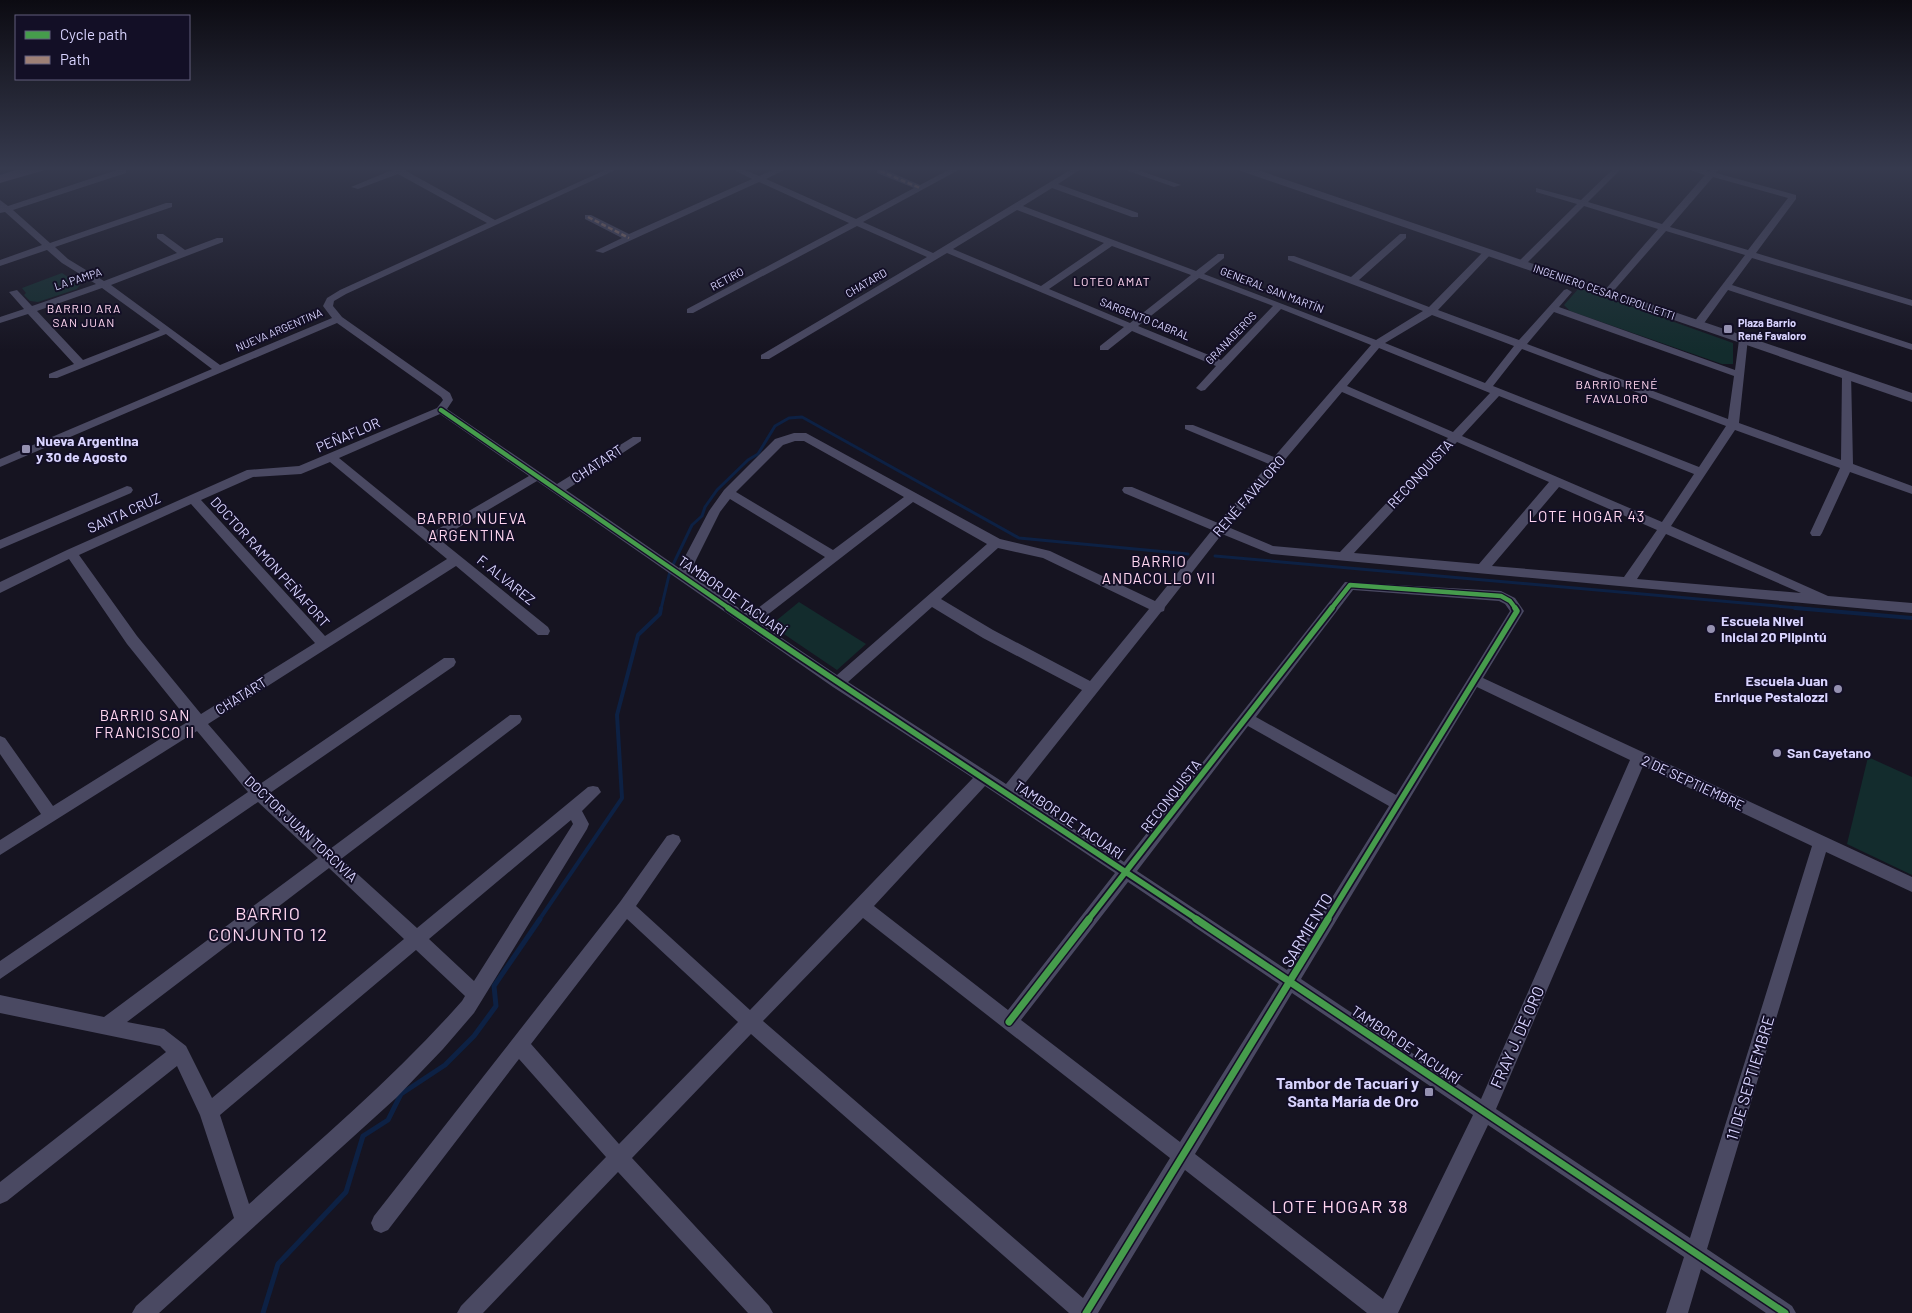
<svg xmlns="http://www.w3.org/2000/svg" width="1912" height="1313" font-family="Barlow,sans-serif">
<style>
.green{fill:#132c2d}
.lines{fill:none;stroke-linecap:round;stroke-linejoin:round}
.stream-far3{stroke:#0d2144;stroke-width:2.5}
.stream-far2{stroke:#0d2144;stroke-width:3}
.stream-far1{stroke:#0d2144;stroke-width:4}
.stream{stroke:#0d2144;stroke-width:5}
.minor{fill:#4a4962;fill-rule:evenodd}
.tertiary{fill:#4a4962;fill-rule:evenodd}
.primary{fill:#5e5373;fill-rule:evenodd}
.quiet{stroke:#9e8076;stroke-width:2.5;stroke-dasharray:5 2.5;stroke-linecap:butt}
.cycleway-far2-casing{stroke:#130f26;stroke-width:7}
.cycleway-far1-casing{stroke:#130f26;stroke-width:9}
.cycleway-casing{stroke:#130f26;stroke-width:10}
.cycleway-far2{stroke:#469c4c;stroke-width:4.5}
.cycleway-far1{stroke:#469c4c;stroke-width:5.5}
.cycleway{stroke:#469c4c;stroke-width:7}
.poi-dot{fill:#9591b1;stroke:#130f26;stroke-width:2}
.labels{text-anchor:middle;stroke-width:4;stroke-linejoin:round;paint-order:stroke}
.far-street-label{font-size:11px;fill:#d9d4ff;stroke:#130f26}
.far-poi-label{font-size:11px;font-weight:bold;fill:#d9d4ff;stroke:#130f26;text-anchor:start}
.far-neighbourhood-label{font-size:12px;letter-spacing:1px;fill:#ffd6f0;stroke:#130f26}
.street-label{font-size:14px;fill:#d9d4ff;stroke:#130f26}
.poi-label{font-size:14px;font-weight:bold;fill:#d9d4ff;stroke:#130f26;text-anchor:start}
.neighbourhood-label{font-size:15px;letter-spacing:1px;fill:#ffd6f0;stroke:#130f26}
.near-street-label{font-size:16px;fill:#d9d4ff;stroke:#130f26}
.near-poi-label{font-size:16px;font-weight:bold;fill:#d9d4ff;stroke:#130f26;text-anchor:end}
.near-neighbourhood-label{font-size:18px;letter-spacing:1px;fill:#ffd6f0;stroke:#130f26}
</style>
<rect width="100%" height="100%" fill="#161421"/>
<g class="green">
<polygon points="62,273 80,285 77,289 38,302 30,301 24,295 26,293 22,288"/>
<polygon points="1579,288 1733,343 1733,364 1722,364 1570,311 1564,305"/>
<polygon points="799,602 866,644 837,670 775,628 777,620"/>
<polygon points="1868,757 1912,777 1912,875 1847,844"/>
</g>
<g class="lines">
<polyline class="stream-far3" points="0,175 8,173"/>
<g class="stream-far2">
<polyline points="1215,556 1810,609"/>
<polyline points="661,609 670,571 692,525 702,516 705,507 717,490 748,460 758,454 775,426 789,418 802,417 1019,538 1188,554"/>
</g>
<g class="stream-far1">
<polyline points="1795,608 1912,618"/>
<polyline points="539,920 622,798 617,715 638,635 660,614 661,608"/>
</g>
<polyline class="stream" points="263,1313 278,1264 346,1192 363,1136 388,1120 401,1094 445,1065 474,1036 496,1006 494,986 540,919"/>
<g class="minor">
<path d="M388 167H407L406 171 495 220 612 167H622L346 294 334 301 333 306 342 317 450 393 453 400 447 409 557 484 633 437H641V441L566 490 679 568 709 511 724 490 775 439 794 433H806L1000 539 1050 551 1155 601 1212 530 1124 493 1122 490 1124 487H1132L1218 523 1269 464 1185 429V425H1193L1274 457 1371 345 1281 309 1205 390 1201 391 1196 388 1216 366 1132 331 1108 350H1100V346L1124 327 947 253 769 359H761V355L927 257 857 226 693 313H687V309L849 223 759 182 603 253 595 251 622 238 585 219V215H591L629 234 752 179 728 167H738L759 176 780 167H790L766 179 856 219 914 188 877 173V169H883L920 185 954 167H964L863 222 933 253 1075 167H1084L1058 184 1138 213V217H1132L1052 188 1023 206 1196 271 1218 254H1224V258L1204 274 1376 340 1423 311 1288 260V256H1294L1351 277 1400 234H1406V238L1359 280 1429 307 1485 250H1491V254L1438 310 1519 340 1564 290 1567 289 1572 292 1559 307 1735 370 1739 340 1740 338H1748L1739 423 1841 460 1842 375 1847 372 1851 373 1853 464 1912 486V494L1850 472 1822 533 1820 536H1812L1810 533 1840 468 1735 430 1671 526 1828 596 1912 603V613L1271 554 1222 534 1165 607 1164 611 1161 612 1018 792 1124 862 1345 582 1501 591 1515 598 1524 611 1483 678 1912 877V892L1826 852 1707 1249 1792 1306 1796 1313H1766L1701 1269 1688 1313H1666L1684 1257 1488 1125 1398 1313H1367L1185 1170 1098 1313H1069L751 1034 632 1158 769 1306 773 1313H748L618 1172 483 1313H457L461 1306 606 1157 519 1059 388 1230 381 1233 374 1230 371 1223 374 1216 620 902 667 836 673 834 679 836 681 841 636 906 750 1010 973 778 833 687 537 481 439 539 548 627 550 631 548 635H538L456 566 208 724 260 784 444 658H454L456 662 454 666 270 793 330 849 510 715H520L522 719 520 723 341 859 417 928 588 787 593 786 598 787 601 792 582 811 589 824 587 829 474 1013 443 1049 396 1098 159 1313H132L136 1306 234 1218 200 1115 177 1066 7 1201 0 1204V1182L166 1052 160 1046 0 1013V995L104 1017 318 858 258 802 0 979V961L248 792 197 731 0 855V840L41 814 0 754V736L5 738 53 806 189 721 127 644 69 559 0 593V582L67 550 247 470 299 466 437 408 443 400 441 397 337 323 0 467V459L212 369 166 334 57 378H49V374L74 364 28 314 0 323V317L24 309 9 292 17 290 32 306 96 284 62 263 47 250 0 266V260L42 245 5 212 0 213V200L8 206 120 169H126V173L13 210 50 243 166 203H172V207L55 247 68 259 104 281 177 253 157 238V234H163L185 250 217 238H223V242L111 285 220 365 332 318 323 306 327 298 340 290 487 223 398 174 358 189 351 187 392 170ZM1017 210 1104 243 1041 286 953 249ZM1112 246 1191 275 1130 323 1049 289ZM1199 278 1273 306 1221 360 1138 326ZM102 288 160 330 83 360 37 311ZM1554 312 1734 376 1728 419 1527 344ZM1432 315 1514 346 1485 383 1385 343ZM1379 348 1490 393 1453 432 1347 386ZM1522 349 1726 426 1699 467 1493 386ZM1342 392 1448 438 1340 552 1273 546 1228 527ZM1499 396 1694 474 1662 522 1462 436ZM440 414 529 476 431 533 339 458ZM795 441H804L904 497 833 550 736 492 783 445ZM1457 442 1549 482 1479 564 1354 553ZM330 462 447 559 325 636 201 500 253 477 301 474ZM1559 487 1657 530 1624 577 1492 566ZM730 499 825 557 749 615 689 574 720 512ZM913 502 987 544 837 675 758 622ZM191 504 315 643 201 714 137 636 79 555ZM1666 534 1801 593 1637 579ZM998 548 1043 558 1149 609 1090 681 993 630 941 599ZM1353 590 1499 601 1505 604 1510 611 1396 795 1256 717ZM932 607 983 638 1082 690 1006 784 848 682ZM1477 687 1630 760 1481 1099 1301 979ZM1248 726 1389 806 1287 970 1137 871ZM1643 766 1812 846 1690 1238 1496 1109ZM985 786 1115 873 1008 1010 874 906ZM571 820 573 824 474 981 429 939ZM329 868 404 939 212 1098 186 1046 164 1029 127 1022ZM1128 882 1279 984 1180 1142 1021 1020ZM863 918 1170 1158 1083 1298 763 1021ZM627 919 738 1022 619 1144 531 1044ZM416 950 465 996 462 1001C397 1075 322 1138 249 1204L220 1115ZM1292 993 1473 1115 1383 1299 1195 1154Z"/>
<polygon points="1117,167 1129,167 1181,185 1174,187"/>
<path d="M1615 167H1623L1588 202 1662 224 1705 175 1682 167H1694L1709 171 1713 167H1721L1716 173 1796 195V199L1756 253 1912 300V306L1752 258 1732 285 1912 344V350L1728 290 1702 326H1694V322L1745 255 1666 231 1610 295H1604V291L1658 229 1584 206 1524 266H1518V262L1577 204 1536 192V188L1581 200ZM1713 177 1788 198 1748 250 1670 227Z"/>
<polygon points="127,486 131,487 133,490 131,493 0,549 0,540"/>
</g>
<polygon class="tertiary" points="1234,167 1249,167 1912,393 1912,402 1235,169"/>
<polygon class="primary" points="26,167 47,167 45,170 0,183 0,175"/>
<g class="quiet">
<polyline points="880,171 920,188"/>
<polyline points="588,217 629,238"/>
</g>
<defs>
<g id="cycleway-far2">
<polyline points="441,410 730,609"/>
<polyline points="1331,609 1350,585 1501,596 1510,601 1516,609"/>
</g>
<g id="cycleway-far1">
<path d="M728 608C883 714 1042 816 1198 920"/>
<polyline points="1088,920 1332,608"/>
<polyline points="1327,920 1517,611 1515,608"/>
</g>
<g id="cycleway">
<polyline points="1196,919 1785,1313"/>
<polyline points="1009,1022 1089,919"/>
<polyline points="1086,1313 1328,919"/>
</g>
</defs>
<use href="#cycleway-far2" class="cycleway-far2-casing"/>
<use href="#cycleway-far1" class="cycleway-far1-casing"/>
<use href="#cycleway" class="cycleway-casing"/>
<use href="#cycleway-far2" class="cycleway-far2"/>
<use href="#cycleway-far1" class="cycleway-far1"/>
<use href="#cycleway" class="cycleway"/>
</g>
<linearGradient id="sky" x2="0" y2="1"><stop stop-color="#0c0b12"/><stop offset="0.48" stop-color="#363a4e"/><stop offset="1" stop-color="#363a4e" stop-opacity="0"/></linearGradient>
<rect width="1912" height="351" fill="url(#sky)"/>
<g class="poi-dot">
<rect x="1723" y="324" width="10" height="10" rx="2.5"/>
<rect x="21" y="444" width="10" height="10" rx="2.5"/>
<circle cx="1711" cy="629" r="5"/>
<circle cx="1838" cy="689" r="5"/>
<circle cx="1777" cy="753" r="5"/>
<rect x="1424" y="1087" width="10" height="10" rx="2.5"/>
</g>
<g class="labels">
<g class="far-street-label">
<text transform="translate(78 279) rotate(-18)" y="4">LA PAMPA</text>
<text transform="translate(727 279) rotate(-28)" y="4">RETIRO</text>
<text transform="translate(866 283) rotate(-30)" y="4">CHATARD</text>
<text transform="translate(1272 290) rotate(21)" y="4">GENERAL SAN MARTÍN</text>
<text transform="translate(1604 292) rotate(19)" y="4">INGENIERO CESAR CIPOLLETTI</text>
<text transform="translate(1145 319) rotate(22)" y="4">SARGENTO CABRAL</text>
<text transform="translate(279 330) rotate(-23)" y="4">NUEVA ARGENTINA</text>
<text transform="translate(1231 338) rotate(-46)" y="4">GRANADEROS</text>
</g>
<g class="far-poi-label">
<text x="1738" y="327">Plaza Barrio<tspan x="1738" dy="13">René Favaloro</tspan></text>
</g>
<g class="far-neighbourhood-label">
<text x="1112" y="286">LOTEO AMAT</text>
<text x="84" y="313">BARRIO ARA<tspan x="84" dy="14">SAN JUAN</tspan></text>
<text x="1617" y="389">BARRIO RENÉ<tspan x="1617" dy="14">FAVALORO</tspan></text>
</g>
<g class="street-label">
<text transform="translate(348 435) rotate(-23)" y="5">PEÑAFLOR</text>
<text transform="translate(597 464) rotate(-33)" y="5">CHATART</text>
<text transform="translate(1420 474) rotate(-47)" y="5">RECONQUISTA</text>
<text transform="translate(1249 496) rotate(-49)" y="5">RENÉ FAVALORO</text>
<text transform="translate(124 513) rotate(-24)" y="5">SANTA CRUZ</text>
<text transform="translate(270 562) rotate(48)" y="5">DOCTOR RAMON PEÑAFORT</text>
<text transform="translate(506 580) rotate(39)" y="5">F. ALVAREZ</text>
<text transform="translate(732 596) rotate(35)" y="5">TAMBOR DE TACUARÍ</text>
<text transform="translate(241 696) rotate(-32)" y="5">CHATART</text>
<text transform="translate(1693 783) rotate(25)" y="5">2 DE SEPTIEMBRE</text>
<text transform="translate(1171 796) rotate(-52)" y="5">RECONQUISTA</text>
<text transform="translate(1069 820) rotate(34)" y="5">TAMBOR DE TACUARÍ</text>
<text transform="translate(301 829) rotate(43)" y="5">DOCTOR JUAN TORCIVIA</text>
<text transform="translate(1406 1045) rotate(34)" y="5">TAMBOR DE TACUARÍ</text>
</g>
<g class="poi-label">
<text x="36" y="446">Nueva Argentina<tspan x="36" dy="16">y 30 de Agosto</tspan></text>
<text x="1721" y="626">Escuela Nivel<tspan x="1721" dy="16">Inicial 20 Pilpintú</tspan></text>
<text x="1828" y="686" text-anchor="end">Escuela Juan<tspan x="1828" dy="16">Enrique Pestalozzi</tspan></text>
<text x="1787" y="758">San Cayetano</text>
</g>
<g class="neighbourhood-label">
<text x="1587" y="522">LOTE HOGAR 43</text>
<text x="472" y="524">BARRIO NUEVA<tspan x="472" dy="17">ARGENTINA</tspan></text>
<text x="1159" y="567">BARRIO<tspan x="1159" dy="17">ANDACOLLO VII</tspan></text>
<text x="145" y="721">BARRIO SAN<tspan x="145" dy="17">FRANCISCO II</tspan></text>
</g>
<g class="near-street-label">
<text transform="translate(1307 930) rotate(-59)" y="6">SARMIENTO</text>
<text transform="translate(1517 1037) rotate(-66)" y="6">FRAY J. DE ORO</text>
<text transform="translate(1750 1078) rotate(-73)" y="6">11 DE SEPTIEMBRE</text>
</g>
<g class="near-poi-label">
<text x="1419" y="1089">Tambor de Tacuarí y<tspan x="1419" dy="18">Santa María de Oro</tspan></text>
</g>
<g class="near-neighbourhood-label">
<text x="268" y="920">BARRIO<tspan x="268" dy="21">CONJUNTO 12</tspan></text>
<text x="1340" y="1213">LOTE HOGAR 38</text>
</g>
</g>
<rect x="15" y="15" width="175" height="65" fill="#130f26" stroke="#625e7d"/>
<rect x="25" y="31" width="25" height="8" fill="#469c4c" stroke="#625e7d"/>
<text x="60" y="40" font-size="15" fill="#d9d4ff">Cycle path</text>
<rect x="25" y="56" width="25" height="8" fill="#9e8076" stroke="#625e7d"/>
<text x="60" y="65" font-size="15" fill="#d9d4ff">Path</text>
</svg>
